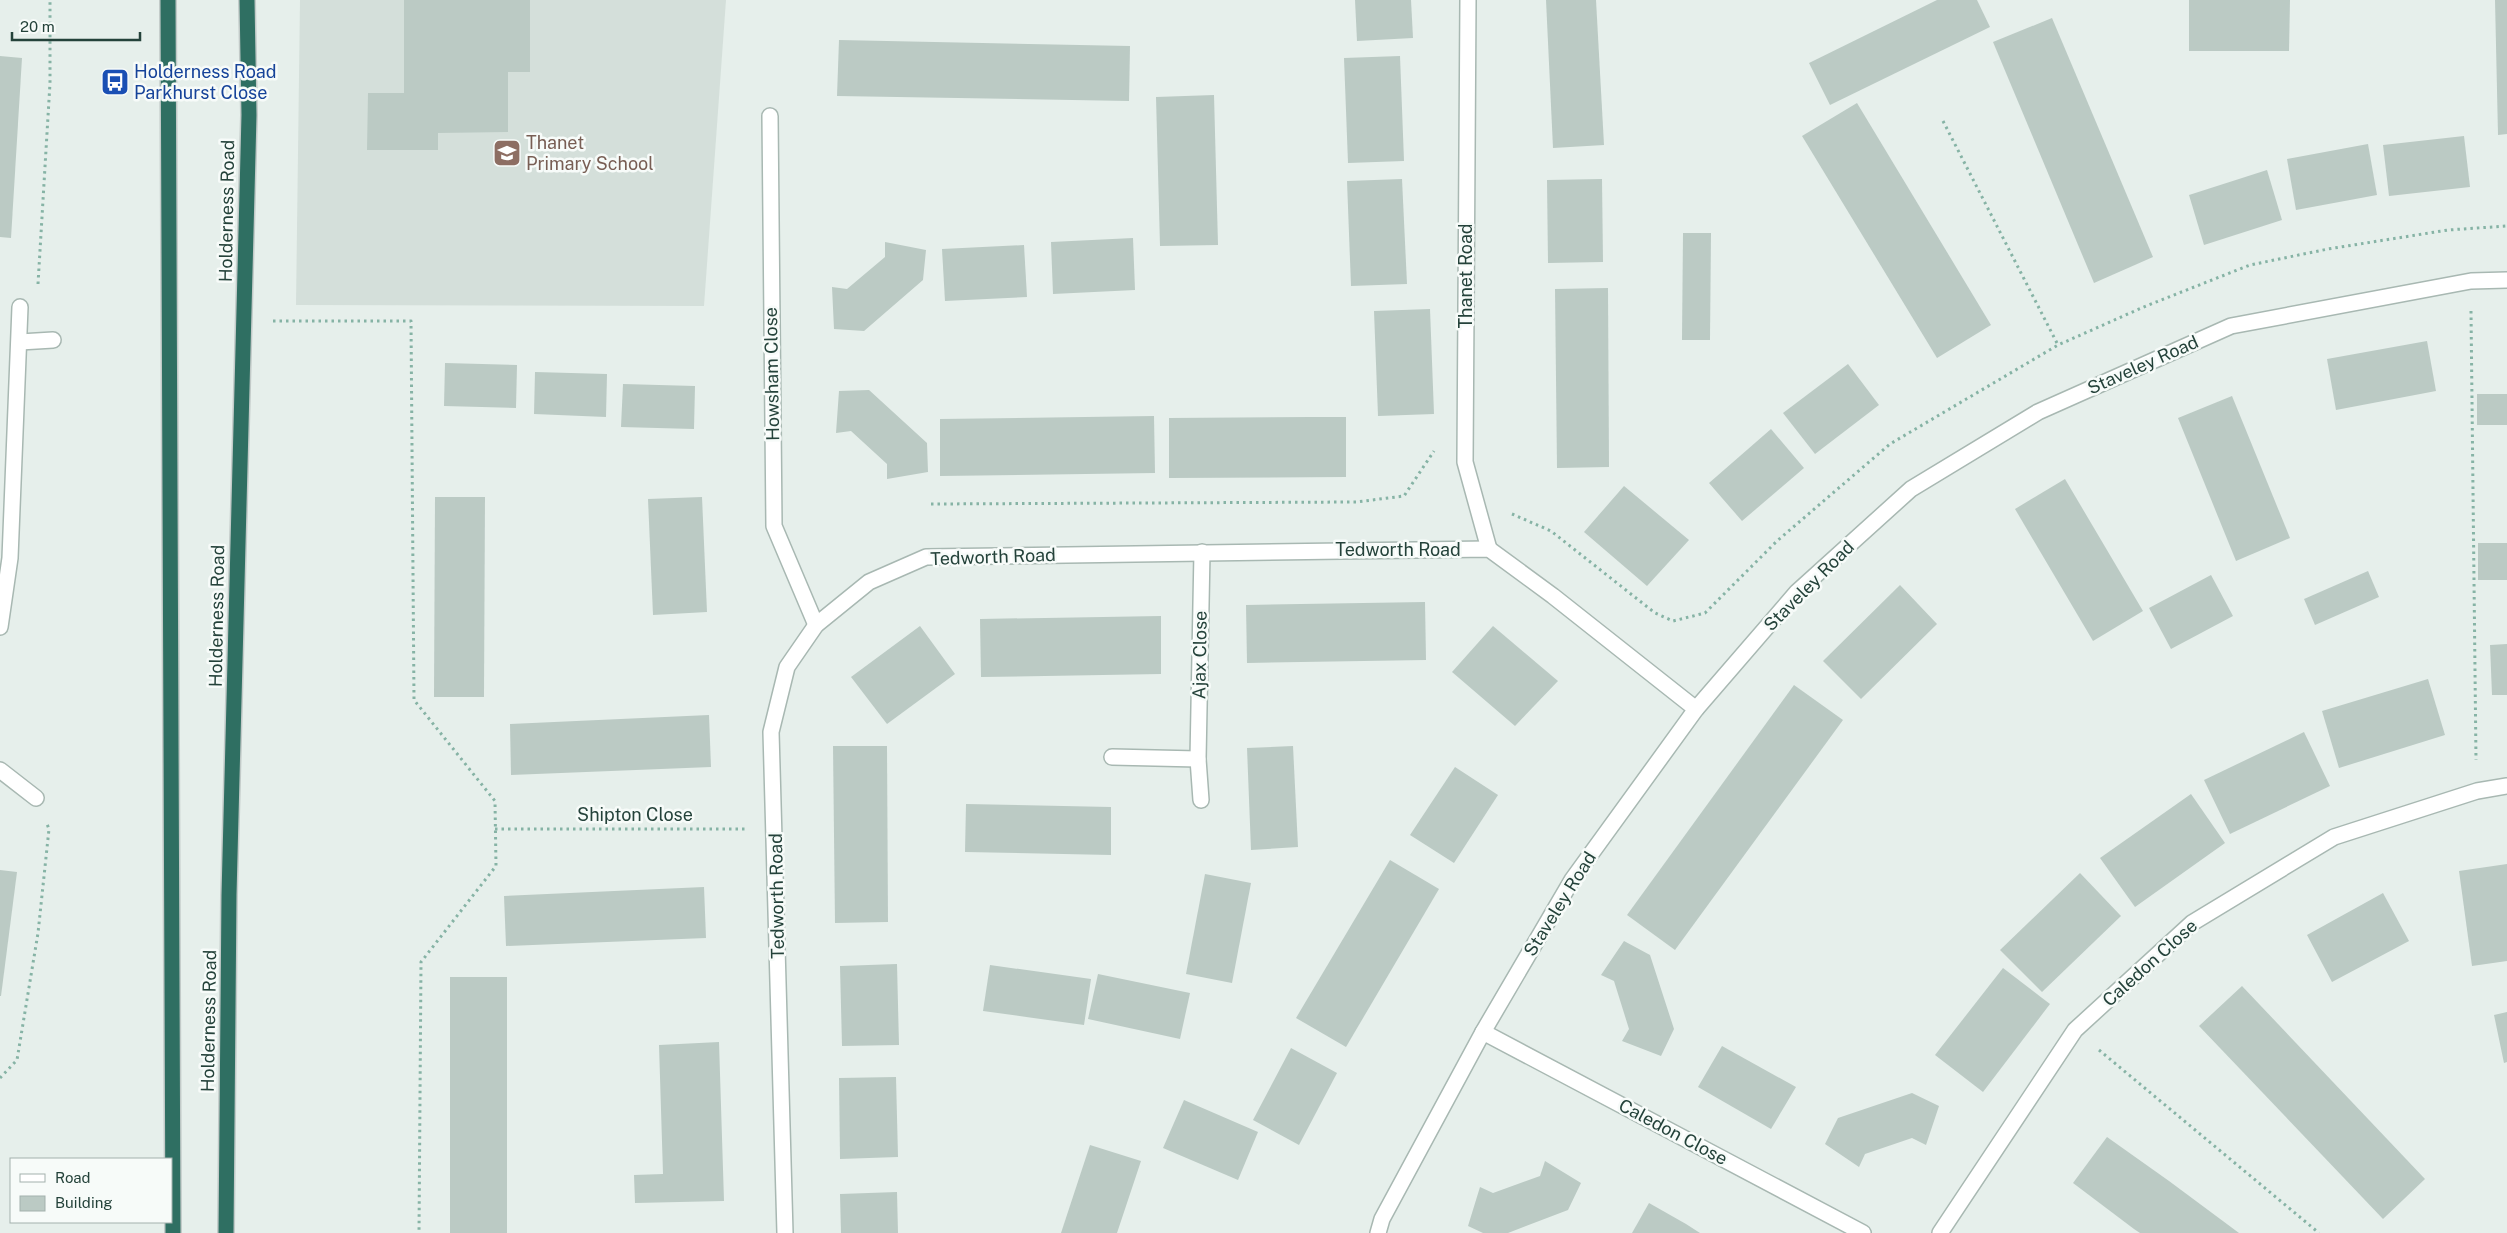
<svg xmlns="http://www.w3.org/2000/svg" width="2507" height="1233" font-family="'Public Sans',sans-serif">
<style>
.built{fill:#d4dfda}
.building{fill:#bbcac4}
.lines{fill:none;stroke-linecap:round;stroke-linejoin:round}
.street-casing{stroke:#a8b8b2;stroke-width:18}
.highway-casing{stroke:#c2cac8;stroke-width:18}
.path{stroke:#86b3a5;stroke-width:3;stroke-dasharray:2.5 4;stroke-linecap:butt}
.street{stroke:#fff;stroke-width:15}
.highway{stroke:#2f6f62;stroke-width:15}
.labels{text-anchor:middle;stroke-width:5;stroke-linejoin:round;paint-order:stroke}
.transit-label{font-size:18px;fill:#164399;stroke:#f7fbf9;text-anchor:start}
.education-label{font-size:18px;fill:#785e54;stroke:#f7fbf9;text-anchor:start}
.street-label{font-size:18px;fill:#24423a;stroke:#f7fbf9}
</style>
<rect width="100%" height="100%" fill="#e6efeb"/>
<polygon class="built" points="300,0 726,0 704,306 296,305"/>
<g class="building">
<polygon points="404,0 530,0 530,72 508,72 508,132 438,133 438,150 367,150 368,93 404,93"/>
<polygon points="1355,0 1411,0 1413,38 1357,41"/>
<polygon points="1546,0 1596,0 1604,145 1553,148"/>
<polygon points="1937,0 1977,0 1990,27 1830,105 1809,63"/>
<polygon points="2189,0 2290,0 2289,51 2189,51"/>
<polygon points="2495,0 2507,0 2507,134 2498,135"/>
<polygon points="2052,18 2153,257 2094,283 1993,42"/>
<polygon points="839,40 1130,46 1129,101 837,96"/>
<polygon points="0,56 22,58 11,238 0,237"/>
<polygon points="1400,56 1404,161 1348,163 1344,58"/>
<polygon points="1214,95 1218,245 1160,246 1156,97"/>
<polygon points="1857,103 1991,325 1937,358 1802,136"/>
<polygon points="2464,136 2470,187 2389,196 2383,145"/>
<polygon points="2368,144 2377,195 2296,210 2287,159"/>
<polygon points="2267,170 2282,220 2204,245 2189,195"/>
<polygon points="1402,179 1407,284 1351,286 1347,181"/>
<polygon points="1602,179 1603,262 1548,263 1547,180"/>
<polygon points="1683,233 1711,233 1710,340 1682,340"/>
<polygon points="1133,238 1135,290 1053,294 1051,242"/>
<polygon points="885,242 926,250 923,280 864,331 834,329 832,287 847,289 885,257"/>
<polygon points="1024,245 1027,297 945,301 942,249"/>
<polygon points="1608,288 1609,467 1557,468 1555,289"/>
<polygon points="1430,309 1434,414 1378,416 1374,311"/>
<polygon points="2427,341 2436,391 2336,410 2327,359"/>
<polygon points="445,363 517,365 516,408 444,406"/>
<polygon points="1848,364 1879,405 1815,454 1783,413"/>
<polygon points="535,372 607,374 606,417 534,414"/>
<polygon points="623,384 695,386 694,429 621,427"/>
<polygon points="869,390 927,443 928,472 887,479 887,464 851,431 836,433 839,391"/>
<rect x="2477" y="394" width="30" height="31"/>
<polygon points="2232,396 2290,538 2236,561 2178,418"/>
<polygon points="1154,416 1155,473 940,476 940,419"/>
<polygon points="1310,417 1346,417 1346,477 1169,478 1169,418"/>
<polygon points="1771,429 1804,468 1742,521 1709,483"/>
<polygon points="2065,479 2143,611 2093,641 2015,509"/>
<polygon points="1624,486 1689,540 1647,586 1584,532"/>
<polygon points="435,497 485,497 484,697 434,697"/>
<polygon points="702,497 707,612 653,615 648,499"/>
<rect x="2478" y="543" width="29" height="37"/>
<polygon points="2368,571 2379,597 2315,625 2304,599"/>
<polygon points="2211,575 2233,616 2171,649 2149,608"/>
<polygon points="1900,585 1937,624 1861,699 1823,661"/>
<polygon points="1425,602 1426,660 1247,663 1246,605"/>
<polygon points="1161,616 1161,674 981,677 980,619"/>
<polygon points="920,626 955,674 887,724 851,677"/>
<polygon points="1493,626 1558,681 1515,726 1452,672"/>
<polygon points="2507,644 2507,695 2492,695 2490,645"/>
<polygon points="2428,679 2445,735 2339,768 2322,711"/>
<polygon points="1794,685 1843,720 1675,950 1627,915"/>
<polygon points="709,715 711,767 511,775 510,724"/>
<polygon points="2304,732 2330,786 2230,834 2204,780"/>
<polygon points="833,746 887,746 888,922 835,923"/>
<polygon points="1293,746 1298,847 1251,850 1247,748"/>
<polygon points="1455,767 1498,795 1454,863 1410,835"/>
<polygon points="2191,794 2225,843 2135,907 2100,858"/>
<polygon points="966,804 1111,807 1111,855 965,852"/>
<polygon points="1390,860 1439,889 1346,1047 1296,1018"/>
<polygon points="2507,864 2507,961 2472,966 2459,871"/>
<polygon points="0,870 17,872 1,996 0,996"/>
<polygon points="2080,873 2121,916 2042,992 2000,950"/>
<polygon points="1205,874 1251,883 1232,983 1186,974"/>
<polygon points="704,887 706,938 506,946 504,896"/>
<polygon points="2383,893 2409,941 2332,982 2307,935"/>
<polygon points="1624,941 1650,955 1674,1029 1661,1056 1622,1041 1629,1029 1614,981 1601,975"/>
<polygon points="897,964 899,1045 842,1046 840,966"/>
<polygon points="990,965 1091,979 1084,1025 983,1011"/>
<polygon points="2003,968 2050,1004 1983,1092 1935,1055"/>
<polygon points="1098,974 1190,993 1180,1039 1088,1019"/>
<rect x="450" y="977" width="57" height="256"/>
<polygon points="2242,986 2425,1179 2383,1219 2199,1026"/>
<polygon points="2507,1012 2507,1062 2504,1063 2494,1015"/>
<polygon points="719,1042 724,1201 635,1203 634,1175 663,1174 659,1045"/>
<polygon points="1722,1046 1796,1087 1771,1129 1698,1087"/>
<polygon points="1291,1048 1337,1073 1299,1145 1253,1120"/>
<polygon points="896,1077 898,1157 840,1159 839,1078"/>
<polygon points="1912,1093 1939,1106 1926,1145 1912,1138 1865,1154 1859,1167 1825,1144 1838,1118"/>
<polygon points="1184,1100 1258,1132 1238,1180 1163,1148"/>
<polygon points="2107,1137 2169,1181 2239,1233 2140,1233 2134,1229 2073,1183"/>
<polygon points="1090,1145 1141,1161 1117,1233 1061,1233"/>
<polygon points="1545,1161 1581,1183 1568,1210 1508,1233 1483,1233 1468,1226 1480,1187 1493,1193 1540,1176"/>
<polygon points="897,1192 898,1233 841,1233 840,1194"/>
<polygon points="1649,1203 1686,1224 1700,1233 1632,1233"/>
</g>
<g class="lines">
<defs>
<g id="street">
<polyline points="1468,0 1465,462 1489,549"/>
<polyline points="770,116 774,526 816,625"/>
<polyline points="20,342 53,340"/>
<polyline points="0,627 10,558 20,307"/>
<polyline points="1112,757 1198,759"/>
<polyline points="0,770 36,798"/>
<polyline points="1201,800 1198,759 1202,552"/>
<polyline points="1483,1032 1863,1233"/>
<polyline points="785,1233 771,732 787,667 816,625 869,582 926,557 1489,549 1553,596 1696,709"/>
<polyline points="1378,1233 1382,1219 1483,1032 1572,880 1696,709 1797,592 1911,489 2038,412 2231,326 2471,281 2507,280"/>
<polyline points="1940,1233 2075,1030 2192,923 2334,837 2477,791 2507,786"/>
</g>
<g id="highway">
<polyline points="168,0 173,1233"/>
<polyline points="226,1233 229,895 249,115 247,0"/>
</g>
</defs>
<use href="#street" class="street-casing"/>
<use href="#highway" class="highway-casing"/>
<g class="path">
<polyline points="1943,121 2058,345"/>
<polyline points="38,284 50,83 50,0"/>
<polyline points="2471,311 2476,760"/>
<polyline points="273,321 411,321 414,700 495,801 496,866 421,962 419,1233"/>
<polyline points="931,504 1356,502 1404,496 1434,451"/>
<polyline points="1512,514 1551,531 1655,613 1673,621 1705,613 1777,541 1890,444 2058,345 2146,306 2250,265 2328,249 2448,230 2507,226"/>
<polyline points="495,829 745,829"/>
<polyline points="2099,1050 2319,1233"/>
<polyline points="0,1078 17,1060 38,933 49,829 47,824"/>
</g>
<use href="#street" class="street"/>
<use href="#highway" class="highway"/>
</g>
<defs>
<symbol id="bus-square" viewBox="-11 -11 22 22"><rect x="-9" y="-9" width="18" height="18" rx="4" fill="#1a4fb4" stroke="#f7fbf9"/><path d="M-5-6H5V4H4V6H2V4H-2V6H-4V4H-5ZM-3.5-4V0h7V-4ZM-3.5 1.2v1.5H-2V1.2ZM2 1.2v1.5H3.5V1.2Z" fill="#fff"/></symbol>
<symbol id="school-square" viewBox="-11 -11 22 22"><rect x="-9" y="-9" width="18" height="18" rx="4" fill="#8d6e63" stroke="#f7fbf9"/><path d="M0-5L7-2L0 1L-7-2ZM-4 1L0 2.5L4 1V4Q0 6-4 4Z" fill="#fff"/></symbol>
</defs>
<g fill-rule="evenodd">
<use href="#bus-square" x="99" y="66" width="32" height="32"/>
<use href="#school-square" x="491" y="137" width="32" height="32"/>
</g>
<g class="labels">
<g class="transit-label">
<text x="134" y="78">Holderness Road<tspan x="134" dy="21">Parkhurst Close</tspan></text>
</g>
<g class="education-label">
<text x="526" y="149">Thanet<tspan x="526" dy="21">Primary School</tspan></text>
</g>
<g class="street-label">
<text transform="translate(227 211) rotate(-89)" y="6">Holderness Road</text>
<text transform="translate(1466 276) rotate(-90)" y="6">Thanet Road</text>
<text transform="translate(2143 365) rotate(-24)" y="6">Staveley Road</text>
<text transform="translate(772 374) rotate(-91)" y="6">Howsham Close</text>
<text x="1398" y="556">Tedworth Road</text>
<text transform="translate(993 557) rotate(-2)" y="6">Tedworth Road</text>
<text transform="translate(1809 586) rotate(-45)" y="6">Staveley Road</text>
<text transform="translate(217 616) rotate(-89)" y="6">Holderness Road</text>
<text transform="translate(1200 655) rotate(-89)" y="6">Ajax Close</text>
<text x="635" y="821">Shipton Close</text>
<text transform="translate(777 896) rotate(-91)" y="6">Tedworth Road</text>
<text transform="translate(1560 904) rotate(-58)" y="6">Staveley Road</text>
<text transform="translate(2150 963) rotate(-42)" y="6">Caledon Close</text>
<text transform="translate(209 1021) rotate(-89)" y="6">Holderness Road</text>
<text transform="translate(1673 1132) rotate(28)" y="6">Caledon Close</text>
</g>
</g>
<rect x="10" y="1158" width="162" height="65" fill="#f7fbf9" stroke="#a3b1ad"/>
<rect x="20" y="1174" width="25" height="8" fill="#ffffff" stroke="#a3b1ad"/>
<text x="55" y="1183" font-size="15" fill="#24423a">Road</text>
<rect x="20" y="1196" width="25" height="15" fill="#bbcac4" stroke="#a3b1ad"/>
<text x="55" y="1208" font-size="15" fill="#24423a">Building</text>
<path d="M12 32v8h128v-8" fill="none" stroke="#24423a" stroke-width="2.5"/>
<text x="20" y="32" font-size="15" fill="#24423a" stroke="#f7fbf9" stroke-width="4" paint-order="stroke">20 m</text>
</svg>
